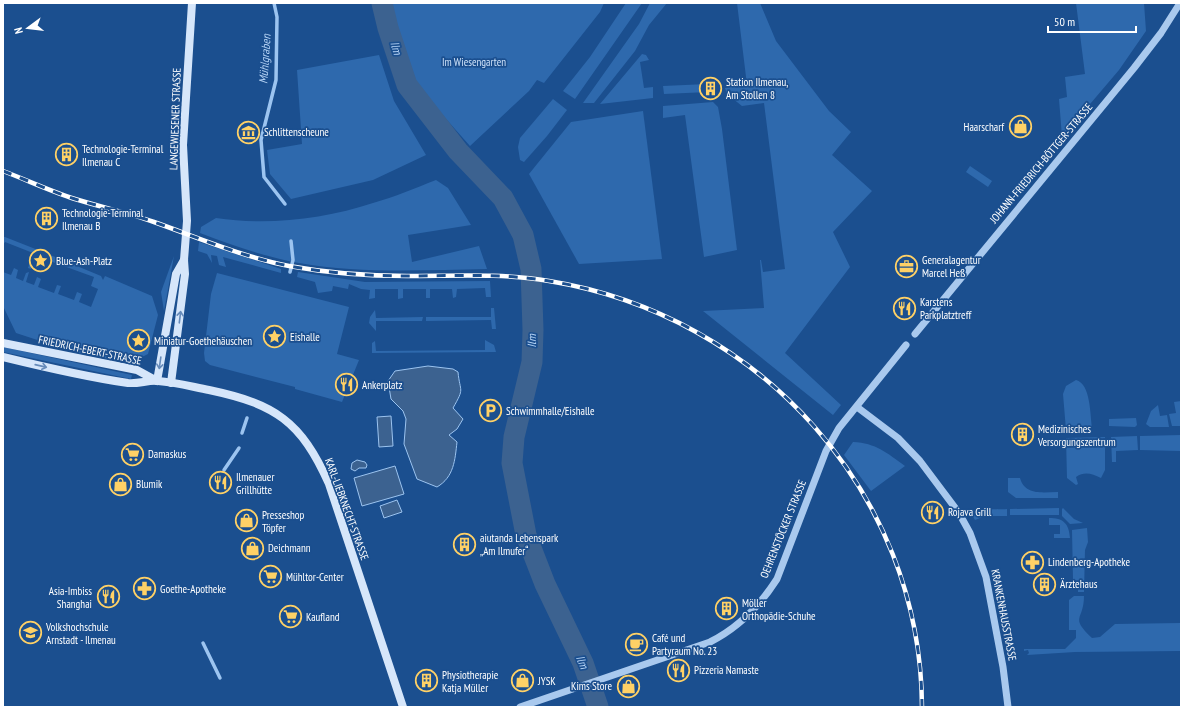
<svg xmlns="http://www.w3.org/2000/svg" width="1184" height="710" font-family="'PT Sans Narrow',sans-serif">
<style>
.green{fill:#2e69ad}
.water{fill:#3c6290;stroke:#9cc4f0}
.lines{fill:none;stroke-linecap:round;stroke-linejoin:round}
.stream{stroke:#9cc4f0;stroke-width:3.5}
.river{stroke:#3c6290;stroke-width:21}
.tertiary{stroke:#a9c9ee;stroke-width:7}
.secondary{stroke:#d6e6fa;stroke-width:8}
.rail-casing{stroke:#fff;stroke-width:4.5}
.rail{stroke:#1b4f8f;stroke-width:3;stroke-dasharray:9;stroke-linecap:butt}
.oneway{stroke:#668bba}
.labels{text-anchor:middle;stroke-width:3.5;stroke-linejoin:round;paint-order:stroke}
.park-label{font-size:11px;fill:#cfe3fa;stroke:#1b4f8f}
.poi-label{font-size:11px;fill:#fff;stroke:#1b4f8f;text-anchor:start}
.street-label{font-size:11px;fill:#fff;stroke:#1b4f8f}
.water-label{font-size:12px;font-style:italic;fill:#b5d3f5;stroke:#1b4f8f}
</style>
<rect width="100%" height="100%" fill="#1b4f8f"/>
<g class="green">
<polygon points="392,3 604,3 600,12 544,83 537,80 529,91 470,146 415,84 395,21"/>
<polygon points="626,3 642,3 575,99 563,91 590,57"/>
<polygon points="650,3 667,3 649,25 635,51 594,103 583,103 639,24"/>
<polygon points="737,3 760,3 776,41 829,111 851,132 832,155 872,191 833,232 850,267 785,353 841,405 833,415 703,311 764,308 760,260 761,260 763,272 785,269 764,103 742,106 727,94 725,88 747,85"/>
<polygon points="1076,3 1144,3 1146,31 1119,70 1062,137 1059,99 1067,97 1065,77 1085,74"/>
<polygon points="642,54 646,55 649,60 640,62 644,88 653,87 653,98 600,104"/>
<polygon points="379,55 394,101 426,155 373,180 291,199 270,174 267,150 302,144 297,70"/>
<polygon points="707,84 708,92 664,94 663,86"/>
<polygon points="553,99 567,110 547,136 524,162 520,160 518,147 520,138"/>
<polygon points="713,102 718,107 722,129 737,250 704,257 685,115 663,118 663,106"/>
<polygon points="643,111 662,259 579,264 529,174 571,122"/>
<polygon points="970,166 992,181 988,187 966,172"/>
<path d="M436 180 448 188 471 225 408 235 412 262 479 246 487 269C425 270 360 274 299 263 265 257 232 245 200 233L201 227 216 218C267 226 325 219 373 203 395 197 415 188 436 180Z"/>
<polygon points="3,237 5,237 38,250 31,269 28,268 33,253 5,242 3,245"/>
<polygon points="199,242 281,269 281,273 223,257 226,267 219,265 217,256 211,255 212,263 207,254 198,251"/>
<polygon points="48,254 101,276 103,280 105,276 152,296 158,315 148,354 130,363 74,352 16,333 3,306 3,272 11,275 14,268 18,270 16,278 23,281 26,273 29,272 26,282 34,285 37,277 41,279 38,287 54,293 57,285 61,286 58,294 74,300 77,292 82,294 79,302 91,307 98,289 91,286 94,277 47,260 43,268 42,265"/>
<polygon points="174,256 164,311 161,292"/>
<polygon points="298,272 365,282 490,281 491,297 486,297 485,288 457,289 456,297 453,298 452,289 430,289 430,298 426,298 426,289 403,289 403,298 398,299 398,289 375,289 375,298 369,299 370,290 361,289 349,284 348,289 333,286 332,291 318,293 315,282 297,277"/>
<polygon points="217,273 349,307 337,354 359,360 342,402 295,389 295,387 210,365 205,361 204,353 211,294"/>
<polygon points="491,308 494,308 496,329 492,329 491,320 426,321 426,317 491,317"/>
<polygon points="375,310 376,318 423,317 422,321 376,321 376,331 369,323 370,317"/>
<polygon points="485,340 494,345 496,352 372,353 372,343 375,341 376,351 485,350"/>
<polygon points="3,347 132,375 131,379 3,352"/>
<path d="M1076 380C1091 384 1090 415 1092 428L1089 430H1066L1063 394 1066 386Z"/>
<polygon points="1181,401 1181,426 1172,426 1169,414 1176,413 1174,402"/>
<polygon points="1158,405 1160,416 1167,415 1169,427 1150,427 1146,424 1151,411"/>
<polygon points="1136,418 1137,425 1135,427 1109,426 1109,419"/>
<polygon points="1181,435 1181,451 1140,450 1140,436"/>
<polygon points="1137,436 1138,450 1116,451 1116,462 1112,462 1111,437"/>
<path d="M1105 437V470L1101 478C1092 474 1085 471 1076 477L1078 484 1076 485 1067 478 1066 438Z"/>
<path d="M853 442C876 443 887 453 905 466L871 491 844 455Z"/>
<path d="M1008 478H1020C1025 496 1043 492 1058 492V498H1016L1008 492Z"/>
<polygon points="1059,508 1059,515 1010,515 1010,509"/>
<polygon points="1063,508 1074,519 1083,523 1070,524 1062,516 1062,509"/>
<path d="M1007 509V516H985L975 520 973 517C980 507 996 510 1007 509Z"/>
<path d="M1049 518C1063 518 1069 523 1070 538H1054V534H1060V525H1049Z"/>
<polygon points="1087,528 1088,542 1085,550 1084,592 1078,592 1078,581 1073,580 1072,530"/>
<path d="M1074 596H1084C1084 621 1069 616 1092 638L1100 637 1115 624 1181 623V651L1075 652 1027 655 1029 653 1028 650 1024 651V649H1065L1076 638V630H1069V600Z"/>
<polygon points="603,695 606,707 592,707 590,699"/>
</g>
<g class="water">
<path d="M428 366 453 369 458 372C460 393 465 387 453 408L463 419 457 429 449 435 457 442C455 460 454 477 437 487L417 479 404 444 406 419 403 411 391 399 388 381 395 371Z"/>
<polygon points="391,416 393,446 379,447 377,417"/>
<polygon points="357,460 365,462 367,465 366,468 359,468 355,471 351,469 352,463"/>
<polygon points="395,466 404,494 362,506 354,478"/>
<polygon points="397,500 402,512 384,518 380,506"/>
</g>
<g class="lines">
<g class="stream">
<polyline points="274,3 277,17 276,80 261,140 264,177 285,204"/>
<polyline points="290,272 293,260 291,241"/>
<polyline points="242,433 247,418"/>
<polyline points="224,470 239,448"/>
<polyline points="203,643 220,678"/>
</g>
<polyline class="river" points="382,3 388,28 407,85 458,151 503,198 523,235 531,269 533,330 532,362 514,437 512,463 526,535 545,584 583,663 598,707"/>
<g class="tertiary">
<polyline points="915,334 1134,68 1161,33 1180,3"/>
<polyline points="857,407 898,438 920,461 959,513 970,533 986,577 1003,667 1008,707"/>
<path d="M520 707 710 642C738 628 761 604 777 579L826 451 839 428 906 345"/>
</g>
<g class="secondary">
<polyline points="3,343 137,370 157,381"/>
<path d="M3 357C44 367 86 377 128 383 139 384 148 380 158 381 175 382 193 387 209 390 275 404 301 421 329 484L403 707"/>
<polyline points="157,381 176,274 184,260"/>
<polyline points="171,383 185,274 184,260 187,221 183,145 192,3"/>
</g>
<defs>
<path id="rail" d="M3 171C27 180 50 191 75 199 101 207 128 213 154 222 199 238 243 257 289 266 328 273 368 276 407 276 454 276 502 273 549 281 759 315 921 492 922 707"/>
</defs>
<use href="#rail" class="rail-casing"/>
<use href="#rail" class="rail"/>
</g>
<defs><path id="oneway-shaft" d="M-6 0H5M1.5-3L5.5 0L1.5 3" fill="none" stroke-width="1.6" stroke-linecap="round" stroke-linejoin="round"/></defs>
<g class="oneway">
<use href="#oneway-shaft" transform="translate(180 317) rotate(-83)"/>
<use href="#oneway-shaft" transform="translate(160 363) rotate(98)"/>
<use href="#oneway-shaft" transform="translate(41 366) rotate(13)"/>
</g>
<defs>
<symbol id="building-ring" viewBox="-11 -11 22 22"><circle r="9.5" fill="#1b4f8f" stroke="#ffd166" stroke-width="1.5"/><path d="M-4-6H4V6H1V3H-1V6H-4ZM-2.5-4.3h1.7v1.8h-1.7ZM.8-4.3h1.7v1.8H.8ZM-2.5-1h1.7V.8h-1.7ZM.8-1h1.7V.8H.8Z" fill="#ffd166"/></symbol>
<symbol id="shop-ring" viewBox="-11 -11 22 22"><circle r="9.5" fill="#1b4f8f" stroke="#ffd166" stroke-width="1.5"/><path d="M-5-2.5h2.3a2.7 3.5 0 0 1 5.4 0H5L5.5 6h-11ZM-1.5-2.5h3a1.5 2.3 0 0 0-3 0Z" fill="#ffd166"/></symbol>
<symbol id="museum-ring" viewBox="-11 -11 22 22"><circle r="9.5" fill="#1b4f8f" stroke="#ffd166" stroke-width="1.5"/><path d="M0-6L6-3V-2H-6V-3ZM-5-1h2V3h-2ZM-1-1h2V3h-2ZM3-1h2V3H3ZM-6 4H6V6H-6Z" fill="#ffd166"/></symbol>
<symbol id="sight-ring" viewBox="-11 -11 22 22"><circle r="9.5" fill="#1b4f8f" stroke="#ffd166" stroke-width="1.5"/><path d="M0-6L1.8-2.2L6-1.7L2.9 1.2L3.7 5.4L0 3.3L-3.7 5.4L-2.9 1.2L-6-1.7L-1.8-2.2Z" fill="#ffd166"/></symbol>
<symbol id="office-ring" viewBox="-11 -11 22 22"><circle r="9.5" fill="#1b4f8f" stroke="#ffd166" stroke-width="1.5"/><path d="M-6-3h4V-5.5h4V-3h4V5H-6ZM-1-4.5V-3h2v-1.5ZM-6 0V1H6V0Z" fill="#ffd166"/></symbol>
<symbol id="restaurant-ring" viewBox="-11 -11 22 22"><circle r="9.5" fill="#1b4f8f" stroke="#ffd166" stroke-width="1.5"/><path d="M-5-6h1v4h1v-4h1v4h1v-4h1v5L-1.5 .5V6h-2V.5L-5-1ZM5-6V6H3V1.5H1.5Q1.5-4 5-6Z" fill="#ffd166"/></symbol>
<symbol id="parking-ring" viewBox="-11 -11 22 22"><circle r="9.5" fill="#1b4f8f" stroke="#ffd166" stroke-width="1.5"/><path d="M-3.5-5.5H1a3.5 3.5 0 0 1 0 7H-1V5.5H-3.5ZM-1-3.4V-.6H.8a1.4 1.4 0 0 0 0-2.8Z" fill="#ffd166"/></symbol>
<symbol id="supermarket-ring" viewBox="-11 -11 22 22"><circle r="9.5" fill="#1b4f8f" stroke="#ffd166" stroke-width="1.5"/><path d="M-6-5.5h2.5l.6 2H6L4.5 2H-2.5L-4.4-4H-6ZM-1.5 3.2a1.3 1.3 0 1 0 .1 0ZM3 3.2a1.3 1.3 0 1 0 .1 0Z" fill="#ffd166"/></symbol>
<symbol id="pharmacy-ring" viewBox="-11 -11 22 22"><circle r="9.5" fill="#1b4f8f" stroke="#ffd166" stroke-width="1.5"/><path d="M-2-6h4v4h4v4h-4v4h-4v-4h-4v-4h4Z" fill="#ffd166"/></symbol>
<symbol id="university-ring" viewBox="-11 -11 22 22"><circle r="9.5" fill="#1b4f8f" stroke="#ffd166" stroke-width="1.5"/><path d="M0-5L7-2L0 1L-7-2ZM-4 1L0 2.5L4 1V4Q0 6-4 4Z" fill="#ffd166"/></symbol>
<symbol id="cafe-ring" viewBox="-11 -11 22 22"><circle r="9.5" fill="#1b4f8f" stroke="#ffd166" stroke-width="1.5"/><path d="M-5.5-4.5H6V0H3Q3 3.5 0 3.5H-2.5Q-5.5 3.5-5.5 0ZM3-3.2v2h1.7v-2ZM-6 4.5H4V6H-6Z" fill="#ffd166"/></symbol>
</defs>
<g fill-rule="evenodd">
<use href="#building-ring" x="698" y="76" width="25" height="25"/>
<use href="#shop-ring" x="1008" y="114" width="25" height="25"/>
<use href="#museum-ring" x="236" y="120" width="25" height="25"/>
<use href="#building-ring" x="54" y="142" width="25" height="25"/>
<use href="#building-ring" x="34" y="206" width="25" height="25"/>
<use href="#sight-ring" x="28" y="248" width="25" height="25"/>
<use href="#office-ring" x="894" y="254" width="25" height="25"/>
<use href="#restaurant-ring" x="892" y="296" width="25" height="25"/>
<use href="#sight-ring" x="262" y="324" width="25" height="25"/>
<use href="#sight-ring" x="126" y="328" width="25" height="25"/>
<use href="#restaurant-ring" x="334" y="372" width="25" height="25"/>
<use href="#parking-ring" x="478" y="398" width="25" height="25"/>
<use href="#building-ring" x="1010" y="422" width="25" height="25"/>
<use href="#supermarket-ring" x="120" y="442" width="25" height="25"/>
<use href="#restaurant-ring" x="208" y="470" width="25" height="25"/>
<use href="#shop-ring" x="108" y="472" width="25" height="25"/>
<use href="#restaurant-ring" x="920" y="500" width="25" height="25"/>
<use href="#shop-ring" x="234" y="508" width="25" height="25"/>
<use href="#building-ring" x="452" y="532" width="25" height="25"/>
<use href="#shop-ring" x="240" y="536" width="25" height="25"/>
<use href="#pharmacy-ring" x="1020" y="550" width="25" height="25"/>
<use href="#supermarket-ring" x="258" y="564" width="25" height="25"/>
<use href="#building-ring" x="1032" y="572" width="25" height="25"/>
<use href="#pharmacy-ring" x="132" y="576" width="25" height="25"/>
<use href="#restaurant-ring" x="96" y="584" width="25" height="25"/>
<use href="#building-ring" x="714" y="596" width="25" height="25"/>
<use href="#supermarket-ring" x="278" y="604" width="25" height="25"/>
<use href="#university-ring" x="18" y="620" width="25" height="25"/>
<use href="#cafe-ring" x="624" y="632" width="25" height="25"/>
<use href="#restaurant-ring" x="666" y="658" width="25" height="25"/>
<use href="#building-ring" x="414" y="668" width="25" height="25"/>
<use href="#shop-ring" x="510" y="668" width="25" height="25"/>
<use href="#shop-ring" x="616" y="674" width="25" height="25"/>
</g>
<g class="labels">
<g class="park-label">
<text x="474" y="66">Im Wiesengarten</text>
</g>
<g class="poi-label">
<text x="726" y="86">Station Ilmenau,<tspan x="726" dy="13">Am Stollen 8</tspan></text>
<text x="1004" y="131" text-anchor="end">Haarscharf</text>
<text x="264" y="136">Schlittenscheune</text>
<text x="82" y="153">Technologie-Terminal<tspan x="82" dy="13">Ilmenau C</tspan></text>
<text x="62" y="217">Technologie-Terminal<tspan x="62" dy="13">Ilmenau B</tspan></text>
<text x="922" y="264">Generalagentur<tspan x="922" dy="13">Marcel Heß</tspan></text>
<text x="56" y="265">Blue-Ash-Platz</text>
<text x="920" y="306">Karstens<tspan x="920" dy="13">Parkplatztreff</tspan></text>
<text x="290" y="341">Eishalle</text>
<text x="154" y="345">Miniatur-Goethehäuschen</text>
<text x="362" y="389">Ankerplatz</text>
<text x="506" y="415">Schwimmhalle/Eishalle</text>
<text x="1038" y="433">Medizinisches<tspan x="1038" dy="13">Versorgungszentrum</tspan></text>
<text x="148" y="458">Damaskus</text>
<text x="236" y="481">Ilmenauer<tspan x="236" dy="13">Grillhütte</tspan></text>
<text x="136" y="488">Blumik</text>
<text x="948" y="516">Rojava Grill</text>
<text x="262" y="519">Presseshop<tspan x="262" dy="13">Töpfer</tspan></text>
<text x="480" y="542">aiutanda Lebenspark<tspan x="480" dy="13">„Am Ilmufer“</tspan></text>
<text x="268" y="552">Deichmann</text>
<text x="1048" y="566">Lindenberg-Apotheke</text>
<text x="286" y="581">Mühltor-Center</text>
<text x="1060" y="588">Ärztehaus</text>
<text x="160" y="593">Goethe-Apotheke</text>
<text x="92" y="595" text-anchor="end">Asia-Imbiss<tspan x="92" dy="13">Shanghai</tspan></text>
<text x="742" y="607">Möller<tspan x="742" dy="13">Orthopädie-Schuhe</tspan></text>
<text x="306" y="621">Kaufland</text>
<text x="46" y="631">Volkshochschule<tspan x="46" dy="13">Arnstadt - Ilmenau</tspan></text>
<text x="652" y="642">Café und<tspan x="652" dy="13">Partyraum No. 23</tspan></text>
<text x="694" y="674">Pizzeria Namaste</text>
<text x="442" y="679">Physiotherapie<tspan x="442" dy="13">Katja Müller</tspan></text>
<text x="538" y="685">JYSK</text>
<text x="612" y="690" text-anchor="end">Kims Store</text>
</g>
<g class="street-label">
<text transform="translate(175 119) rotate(-88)" y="4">LANGEWIESENER STRASSE</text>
<text transform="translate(1041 163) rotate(-50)" y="4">JOHANN-FRIEDRICH-BÖTTGER-STRASSE</text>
<text transform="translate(90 350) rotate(12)" y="4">FRIEDRICH-EBERT-STRASSE</text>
<text transform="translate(347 509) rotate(70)" y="4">KARL-LIEBKNECHT-STRASSE</text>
<text transform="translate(783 529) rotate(-68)" y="4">OEHRENSTÖCKER STRASSE</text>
<text transform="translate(1004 615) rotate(79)" y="4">KRANKENHAUSSTRASSE</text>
</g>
<g class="water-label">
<text transform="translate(396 48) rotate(73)" y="4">Ilm</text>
<text transform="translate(265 59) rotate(-86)" y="4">Mühlgraben</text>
<text transform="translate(532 341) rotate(-90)" y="4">Ilm</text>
<text transform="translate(582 662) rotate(68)" y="4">Ilm</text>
</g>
</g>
<rect width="1184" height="710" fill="none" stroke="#ffffff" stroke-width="8"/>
<g transform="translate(28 28) rotate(255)" stroke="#1b4f8f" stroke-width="3" paint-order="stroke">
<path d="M0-3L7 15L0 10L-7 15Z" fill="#ffffff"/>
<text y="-6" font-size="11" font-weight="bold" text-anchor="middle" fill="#ffffff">N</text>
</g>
<path d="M1048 26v6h88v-6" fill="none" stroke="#ffffff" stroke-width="2"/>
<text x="1054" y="26" font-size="12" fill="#ffffff" stroke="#1b4f8f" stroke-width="3" paint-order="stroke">50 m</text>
</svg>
